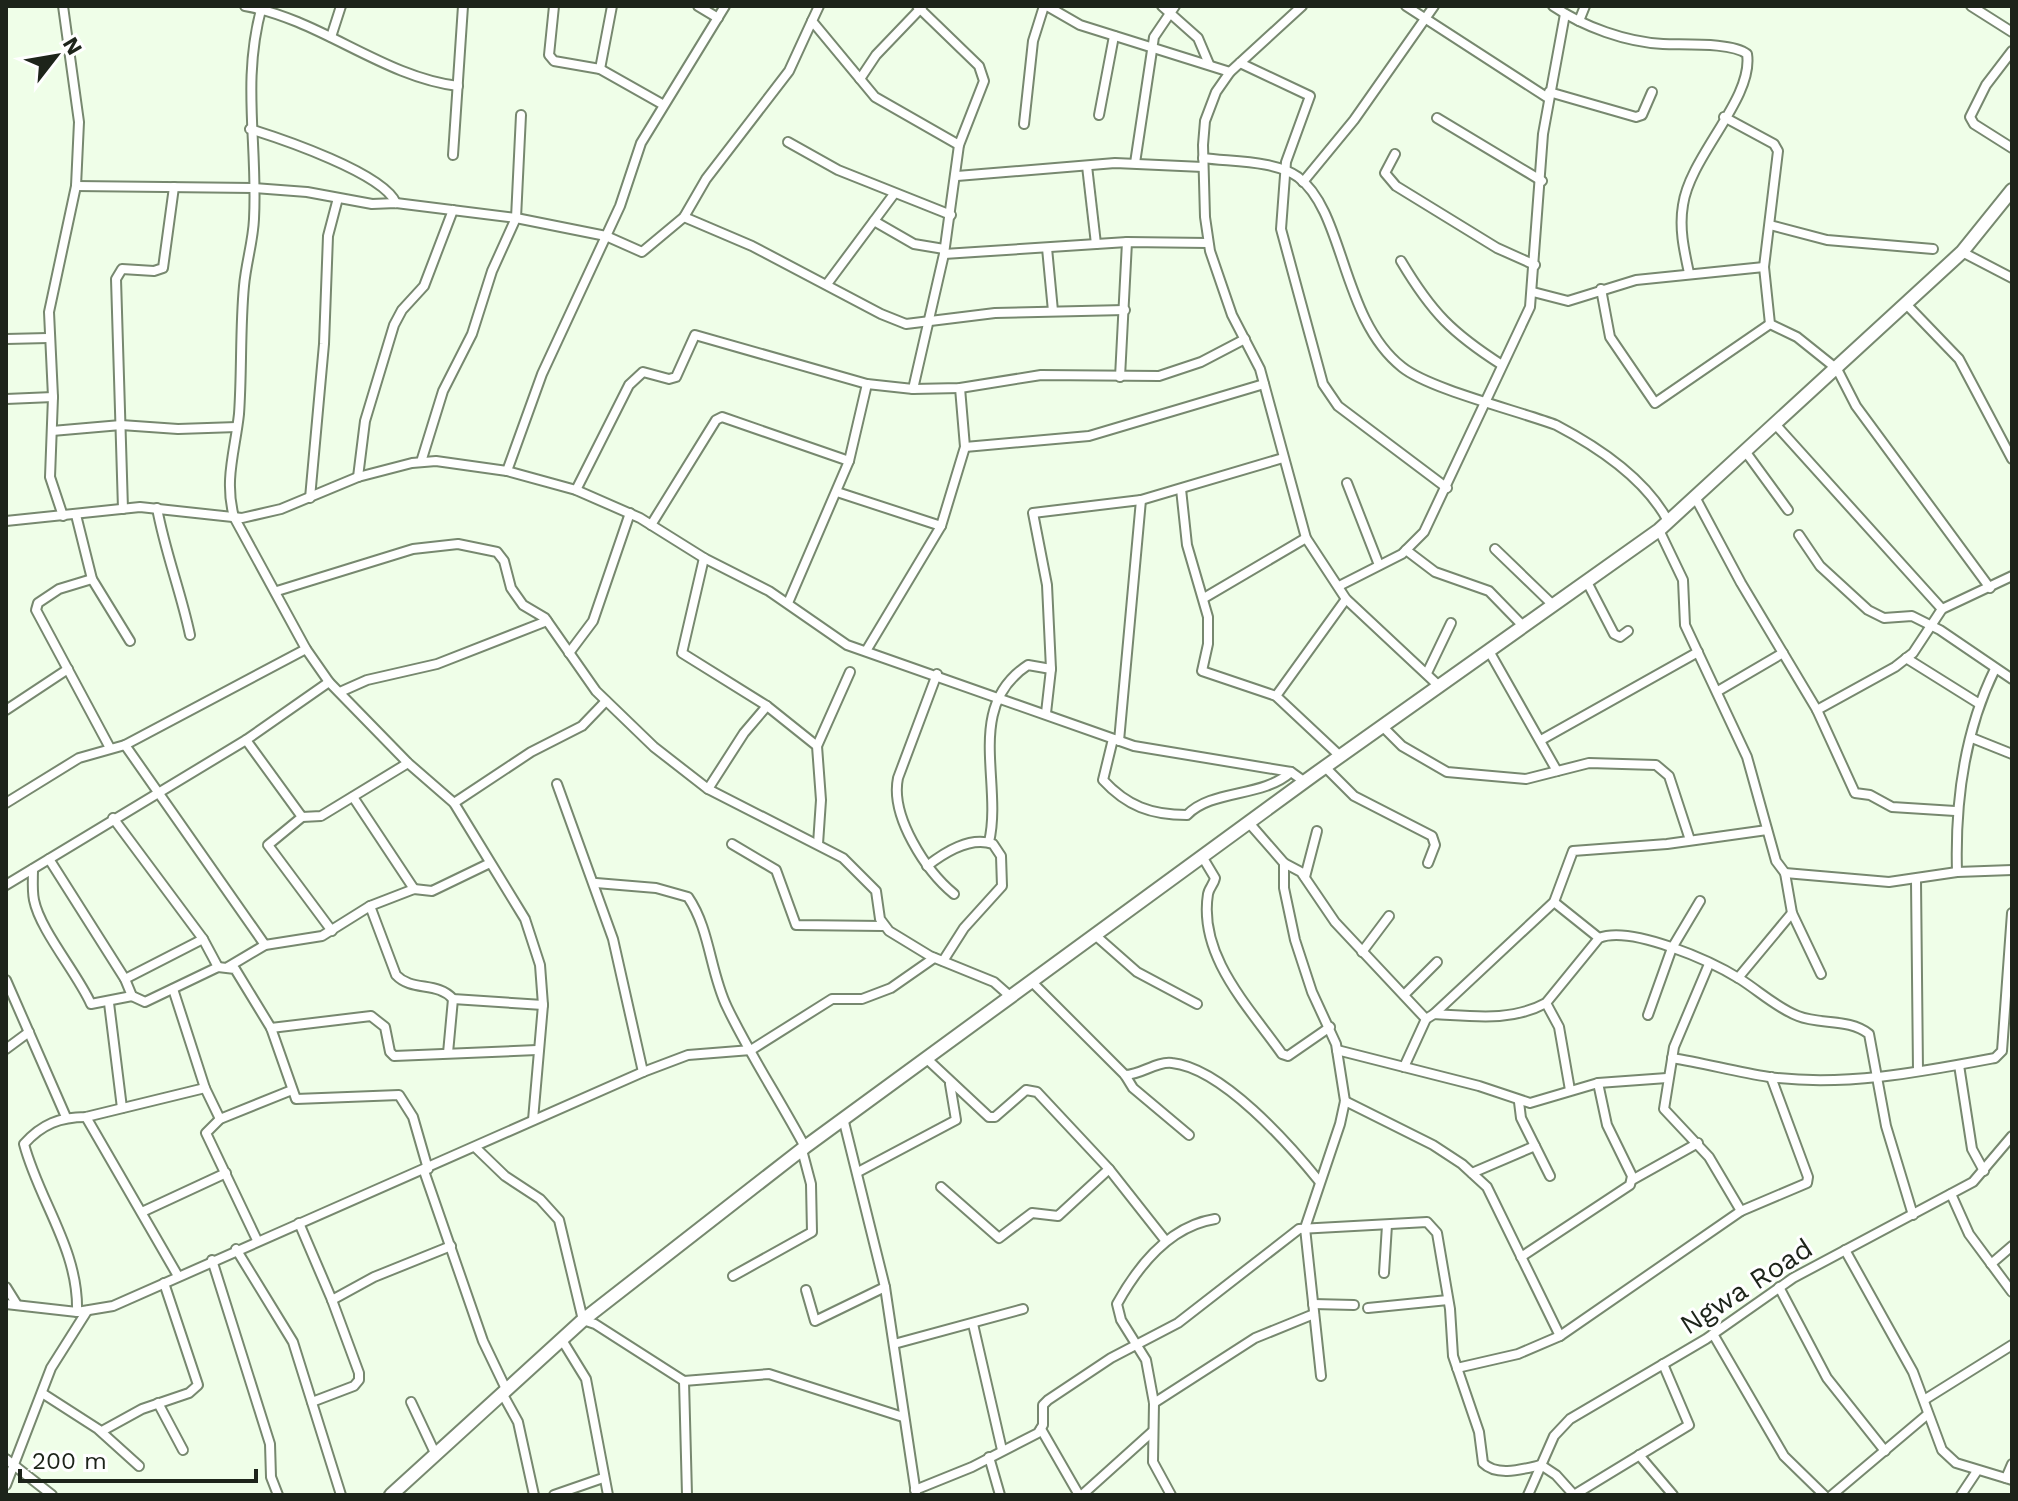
<svg xmlns="http://www.w3.org/2000/svg" width="2018" height="1501" font-family="'Work Sans',sans-serif">
<style>
.lines{fill:none;stroke-linecap:round;stroke-linejoin:round}
.street-casing{stroke:#77886f;stroke-width:12}
.secondary-casing{stroke:#77886f;stroke-width:16}
.street{stroke:#fff;stroke-width:8}
.secondary{stroke:#fff;stroke-width:12}
.labels{text-anchor:middle;stroke-width:6;stroke-linejoin:round;paint-order:stroke}
.street-label{font-size:28px;fill:#1d241a;stroke:#fff}
</style>
<rect width="100%" height="100%" fill="#effee8"/>
<g class="lines">
<defs>
<g id="street">
<path d="M245 6C320 19 383 77 458 86"/>
<path d="M262 6C241 81 258 144 254 219 253 242 246 263 244 286 240 329 242 372 239 414 235 451 224 480 234 517L306 649 329 682 408 763 454 803 525 919 540 965 543 1005 533 1120"/>
<polyline points="554,6 549,55 554,61 600,69 662,104"/>
<polyline points="698,6 718,18"/>
<polyline points="819,6 812,21 875,97 959,145"/>
<polyline points="1047,6 1080,25 1230,72"/>
<polyline points="1162,6 1198,38 1209,64"/>
<polyline points="1302,6 1230,72 1216,92 1205,121 1203,145 1205,217 1210,251 1232,315 1260,369 1306,538 1346,599 1439,686"/>
<polyline points="1406,6 1548,98"/>
<path d="M1553 6C1584 27 1626 42 1663 44 1683 45 1732 42 1747 54 1754 98 1690 156 1683 205 1679 228 1684 250 1689 273"/>
<polyline points="1971,6 2012,32"/>
<polyline points="1579,21 1585,6"/>
<polyline points="331,37 341,6"/>
<polyline points="2012,51 1986,85 1970,117 1974,124 2012,148"/>
<polyline points="1240,63 1310,96 1286,162 1281,229 1323,384 1338,406 1447,488"/>
<polyline points="600,69 612,6"/>
<polyline points="860,79 876,55 922,7"/>
<polyline points="1549,92 1636,117 1642,115 1652,92"/>
<polyline points="1099,115 1114,36"/>
<polyline points="1724,117 1774,144 1778,151 1764,267 1770,324 1797,337 1837,369 1856,406 1990,588"/>
<polyline points="1437,118 1542,181"/>
<polyline points="1024,124 1033,41 1044,6"/>
<path d="M250 129C282 139 383 173 396 203"/>
<polyline points="788,142 838,170 951,215"/>
<polyline points="1395,154 1385,173 1396,186 1497,248 1535,265"/>
<polyline points="453,155 463,6"/>
<path d="M1203 158C1231 162 1274 160 1298 177 1345 212 1341 319 1402 367 1429 389 1519 411 1556 425 1598 447 1645 478 1668 521"/>
<polyline points="1135,163 1154,37 1175,6"/>
<polyline points="1087,166 1096,244"/>
<polyline points="957,176 1115,163 1203,167"/>
<polyline points="1303,182 1354,120 1434,6"/>
<polyline points="76,186 253,188 307,192 372,204 396,203 516,218 606,236 642,252 684,217 706,179 789,71 812,21"/>
<polyline points="684,217 752,246 881,314 906,324 995,313 1125,310"/>
<polyline points="874,221 914,244 944,249"/>
<polyline points="1770,225 1827,240 1933,249"/>
<polyline points="1047,248 1053,311"/>
<polyline points="1962,252 2012,278"/>
<polyline points="944,254 1127,242 1208,243"/>
<path d="M1401 261C1432 313 1452 333 1502 365"/>
<polyline points="827,284 894,194"/>
<polyline points="1601,289 1610,337 1655,403 1770,324"/>
<polyline points="1533,292 1568,301 1636,280 1764,267"/>
<polyline points="1907,305 1959,359 2012,459"/>
<polyline points="6,339 48,338"/>
<polyline points="1120,377 1127,242"/>
<polyline points="913,389 944,254 959,145 984,81 979,66 917,6"/>
<polyline points="6,399 53,397"/>
<polyline points="1775,424 1942,609"/>
<polyline points="52,431 121,425 178,429 237,427"/>
<polyline points="965,447 1089,436 1264,384"/>
<polyline points="1745,451 1788,510"/>
<polyline points="421,462 443,391 472,334 492,271 516,218 521,115"/>
<polyline points="507,471 542,374 620,206 641,143 725,6"/>
<polyline points="358,477 365,421 394,325 402,310 424,286 453,210"/>
<polyline points="1347,483 1379,565"/>
<polyline points="1181,489 1187,545 1208,617 1208,644 1202,671 1276,696 1340,756"/>
<polyline points="576,490 629,385 643,372 669,379 676,377 695,335 867,384 913,389 960,388 1041,375 1159,376 1201,362 1245,339"/>
<polyline points="837,492 941,526"/>
<polyline points="1695,497 1741,583 1817,710 1855,793 1870,795 1892,807 1955,811"/>
<polyline points="310,498 324,344 328,236 338,198"/>
<path d="M157 508C165 552 181 592 190 635"/>
<polyline points="123,509 116,279 122,269 154,271 163,268 174,187"/>
<polyline points="76,515 92,579 130,641"/>
<polyline points="63,516 50,477 53,397 49,312 76,186 79,122 63,6"/>
<polyline points="6,521 140,507 242,518 281,509 358,477 412,463 436,461 507,471 576,490 640,518 704,558 769,591 847,645 1134,746 1291,772 1305,782"/>
<polyline points="651,525 716,420 722,417 849,461"/>
<polyline points="1659,530 1683,580 1685,625 1747,757 1776,861 1785,873 1792,913 1821,974"/>
<polyline points="1799,535 1820,566 1868,610 1884,618 1912,616 1940,630 2012,679"/>
<polyline points="1495,549 1553,605"/>
<polyline points="1406,550 1435,572 1489,591 1524,627"/>
<polyline points="704,558 682,653 767,706 817,746 821,800 818,844"/>
<polyline points="92,579 59,589 38,603 36,610 110,748"/>
<polyline points="1587,582 1614,634 1620,637 1628,631"/>
<polyline points="1339,586 1402,554 1424,532 1530,307 1543,134 1565,14"/>
<polyline points="277,591 413,549 458,544 497,552 504,561 511,588 523,605 545,618 596,691 654,747 708,789 843,858 876,891 880,919 889,931 930,956 994,982 1011,997"/>
<polyline points="1204,598 1306,538"/>
<polyline points="788,603 849,461 867,384"/>
<polyline points="866,651 941,526 965,447 960,388"/>
<polyline points="1489,651 1557,771"/>
<polyline points="569,653 593,621 630,513"/>
<polyline points="1906,658 1978,703"/>
<polyline points="1427,673 1451,623"/>
<path d="M937 674 898 778C890 816 926 871 954 894"/>
<polyline points="1718,691 1783,653"/>
<polyline points="340,692 367,680 437,664 547,621"/>
<polyline points="1276,696 1346,599"/>
<polyline points="6,710 68,669"/>
<polyline points="1817,710 1895,667 1913,653 1942,609 2012,576"/>
<polyline points="1046,713 1051,669 1047,585 1033,513 1141,500 1283,458"/>
<polyline points="1383,727 1402,746 1447,772 1526,779 1589,763 1656,765 1669,776 1690,840"/>
<polyline points="1972,738 2012,754"/>
<path d="M1113 739 1103 780C1127 806 1151 815 1187 815 1212 789 1262 798 1291 772"/>
<polyline points="246,740 302,817 321,816 408,763"/>
<polyline points="1541,740 1698,652"/>
<polyline points="1119,741 1141,500"/>
<polyline points="125,745 265,945"/>
<polyline points="817,746 850,672"/>
<polyline points="1325,767 1354,796 1432,836 1435,845 1428,863"/>
<polyline points="557,784 613,939 643,1072"/>
<polyline points="708,789 744,733 767,706"/>
<polyline points="353,797 414,889"/>
<polyline points="6,803 79,758 125,745 306,649"/>
<polyline points="454,803 531,752 582,726 606,701"/>
<polyline points="302,817 268,845 332,931"/>
<polyline points="113,818 203,939 218,967"/>
<polyline points="1250,824 1284,863 1301,872 1335,922 1426,1019"/>
<path d="M989 842C1003 782 964 707 1028 665L1051 669"/>
<polyline points="732,844 776,870 796,925 883,926"/>
<path d="M1203 858 1215 878C1214 884 1209 888 1208 894 1198 956 1249 1007 1282 1054L1288 1056 1330 1027"/>
<polyline points="49,859 125,979 132,996 145,1002 218,967 235,969 271,1028 296,1099 399,1095 413,1117 428,1169"/>
<polyline points="1284,863 1284,888 1295,940 1312,992 1336,1044 1345,1101 1340,1124 1305,1228 1321,1376"/>
<path d="M927 866C945 852 970 836 993 844L1001 856 1002 886 964 928 943 961"/>
<path d="M33 869C33 879 32 890 34 900 40 930 77 973 91 1004L132 996"/>
<path d="M1957 872C1955 803 1964 732 1995 669"/>
<polyline points="1785,873 1889,882 1957,872 2012,870"/>
<polyline points="1305,877 1317,831"/>
<polyline points="1916,881 1918,1071"/>
<path d="M596 883 656 888 688 897C710 929 710 972 727 1007 750 1055 780 1100 805 1147"/>
<polyline points="6,885 246,740 329,682"/>
<polyline points="1554,902 1599,938"/>
<path d="M370 906 396 975C412 992 437 981 453 999L543 1005"/>
<polyline points="1095,935 1137,972 1197,1004"/>
<polyline points="1362,952 1389,916"/>
<polyline points="1709,964 1674,1047 1664,1109 1709,1157 1741,1211"/>
<polyline points="228,967 265,945 322,936 370,906 414,889 432,891 488,864"/>
<polyline points="1738,978 1792,913"/>
<polyline points="125,979 203,939"/>
<polyline points="6,980 66,1117"/>
<polyline points="1032,982 1125,1075 1133,1088 1189,1135"/>
<polyline points="173,989 205,1088 220,1119"/>
<polyline points="1404,995 1437,962"/>
<polyline points="109,1003 122,1108"/>
<polyline points="1546,1003 1559,1027 1570,1090"/>
<polyline points="1434,1014 1554,902 1573,851 1667,844 1767,830"/>
<polyline points="1648,1015 1672,948 1700,901"/>
<polyline points="271,1028 371,1016 385,1027 390,1052 394,1056 537,1050"/>
<polyline points="6,1049 29,1032"/>
<polyline points="1337,1050 1479,1086 1530,1103 1598,1083 1667,1078"/>
<polyline points="448,1053 453,999"/>
<path d="M1672 1058C1704 1063 1736 1072 1769 1077 1844 1087 1921 1072 1995 1058L2002 1051 2012 913"/>
<polyline points="927,1059 989,1117 995,1117 1026,1090 1037,1092 1109,1169 1165,1240"/>
<polyline points="1959,1065 1972,1149 1984,1171"/>
<path d="M1404 1067 1426 1019 1434 1014C1473 1016 1511 1022 1546 1003L1599 938C1631 925 1711 961 1740 979 1759 991 1777 1008 1798 1016 1820 1025 1849 1018 1869 1034L1886 1126 1913 1215"/>
<path d="M1125 1075C1141 1075 1156 1061 1172 1063 1222 1068 1289 1144 1319 1181"/>
<polyline points="1345,1101 1433,1145 1462,1164 1487,1187 1560,1336"/>
<polyline points="1519,1102 1521,1118 1550,1176"/>
<polyline points="86,1117 178,1276"/>
<polyline points="843,1118 885,1287 916,1494"/>
<polyline points="476,1148 505,1176 540,1199 559,1220 583,1320 595,1324 684,1381 769,1374 903,1417"/>
<polyline points="424,1171 483,1341 506,1389"/>
<polyline points="858,1172 956,1120 950,1084"/>
<polyline points="1472,1173 1535,1146"/>
<polyline points="1632,1180 1698,1143"/>
<polyline points="941,1187 999,1238 1032,1213 1058,1216 1109,1169"/>
<polyline points="1951,1194 1969,1234 2012,1292"/>
<polyline points="142,1212 226,1173"/>
<polyline points="299,1223 332,1300 359,1373 359,1380 354,1386 312,1402"/>
<polyline points="257,1240 206,1133 220,1119 292,1090"/>
<polyline points="236,1249 293,1342 341,1495"/>
<polyline points="1845,1250 1913,1372 1942,1450 1956,1463 2012,1480"/>
<polyline points="1521,1257 1630,1185 1632,1176 1607,1125 1598,1083"/>
<polyline points="212,1260 270,1444 271,1477 278,1495"/>
<polyline points="1991,1264 2012,1246"/>
<polyline points="1384,1273 1387,1225"/>
<polyline points="733,1276 812,1232 811,1184 802,1150"/>
<polyline points="6,1287 16,1303"/>
<polyline points="1779,1287 1827,1378 1885,1451"/>
<polyline points="806,1290 815,1321 885,1287"/>
<polyline points="332,1300 374,1277 451,1246"/>
<polyline points="6,1304 77,1312 113,1306 643,1072 688,1055 751,1050 832,999 862,999 891,988 934,958"/>
<polyline points="1313,1304 1354,1305"/>
<polyline points="1368,1308 1448,1300"/>
<path d="M77 1312C79 1250 39 1201 24 1144 42 1124 60 1117 86 1117L205 1088"/>
<polyline points="973,1324 1002,1450"/>
<polyline points="1713,1334 1784,1456 1824,1495"/>
<polyline points="562,1340 586,1379 608,1495"/>
<polyline points="894,1344 1023,1309"/>
<polyline points="1457,1368 1518,1354 1560,1336 1741,1211 1807,1183 1808,1177 1771,1077"/>
<polyline points="684,1381 687,1495"/>
<polyline points="42,1393 98,1429 139,1466"/>
<polyline points="502,1393 518,1422 534,1495"/>
<polyline points="1924,1400 2012,1345"/>
<polyline points="411,1402 435,1453"/>
<polyline points="158,1403 183,1450"/>
<polyline points="1154,1403 1255,1338 1314,1314"/>
<polyline points="1041,1429 1079,1495"/>
<polyline points="102,1431 142,1409 189,1393 198,1385 164,1283"/>
<polyline points="1639,1455 1673,1495"/>
<polyline points="989,1457 1000,1495"/>
<polyline points="6,1459 52,1495"/>
<polyline points="2006,1478 2012,1464"/>
<polyline points="6,1485 51,1368 87,1311"/>
<path d="M915 1490 972 1467 1038 1433 1043 1425V1405L1048 1400 1111 1358 1178 1323 1299 1229 1427 1222 1437 1233 1450 1309 1453 1356 1479 1432 1483 1463C1497 1477 1523 1469 1541 1465L1556 1475 1574 1495"/>
<polyline points="554,1495 603,1478"/>
<polyline points="1082,1495 1152,1432"/>
<path d="M1171 1495 1153 1462 1154 1403 1146 1360 1121 1320 1117 1304C1138 1266 1170 1226 1215 1219"/>
<polyline points="1528,1495 1554,1436 1570,1419 1706,1339 1793,1278 1973,1182 2012,1136"/>
<polyline points="1574,1495 1689,1425 1663,1364"/>
<polyline points="1832,1495 1928,1414"/>
<polyline points="1961,1495 1977,1471"/>
</g>
<polyline id="secondary" points="391,1495 583,1320 805,1147 1315,774 1659,530 1962,252 2012,190"/>
</defs>
<use href="#street" class="street-casing"/>
<use href="#secondary" class="secondary-casing"/>
<use href="#street" class="street"/>
<use href="#secondary" class="secondary"/>
</g>
<g class="labels">
<g class="street-label">
<text transform="translate(1746 1286) rotate(-33)" y="10">Ngwa Road</text>
</g>
</g>
<rect width="2018" height="1501" fill="none" stroke="#1d241a" stroke-width="16"/>
<g transform="translate(56 56) rotate(59)" stroke="#ffffff" stroke-width="6" paint-order="stroke">
<path d="M0-6L14 30L0 20L-14 30Z" fill="#1d241a"/>
<text y="-12" font-size="22" font-weight="bold" text-anchor="middle" fill="#1d241a">N</text>
</g>
<path d="M20 1469v12h236v-12" fill="none" stroke="#1d241a" stroke-width="4"/>
<text x="32" y="1469" font-size="24" fill="#1d241a" stroke="#ffffff" stroke-width="6" paint-order="stroke">200 m</text>
</svg>
